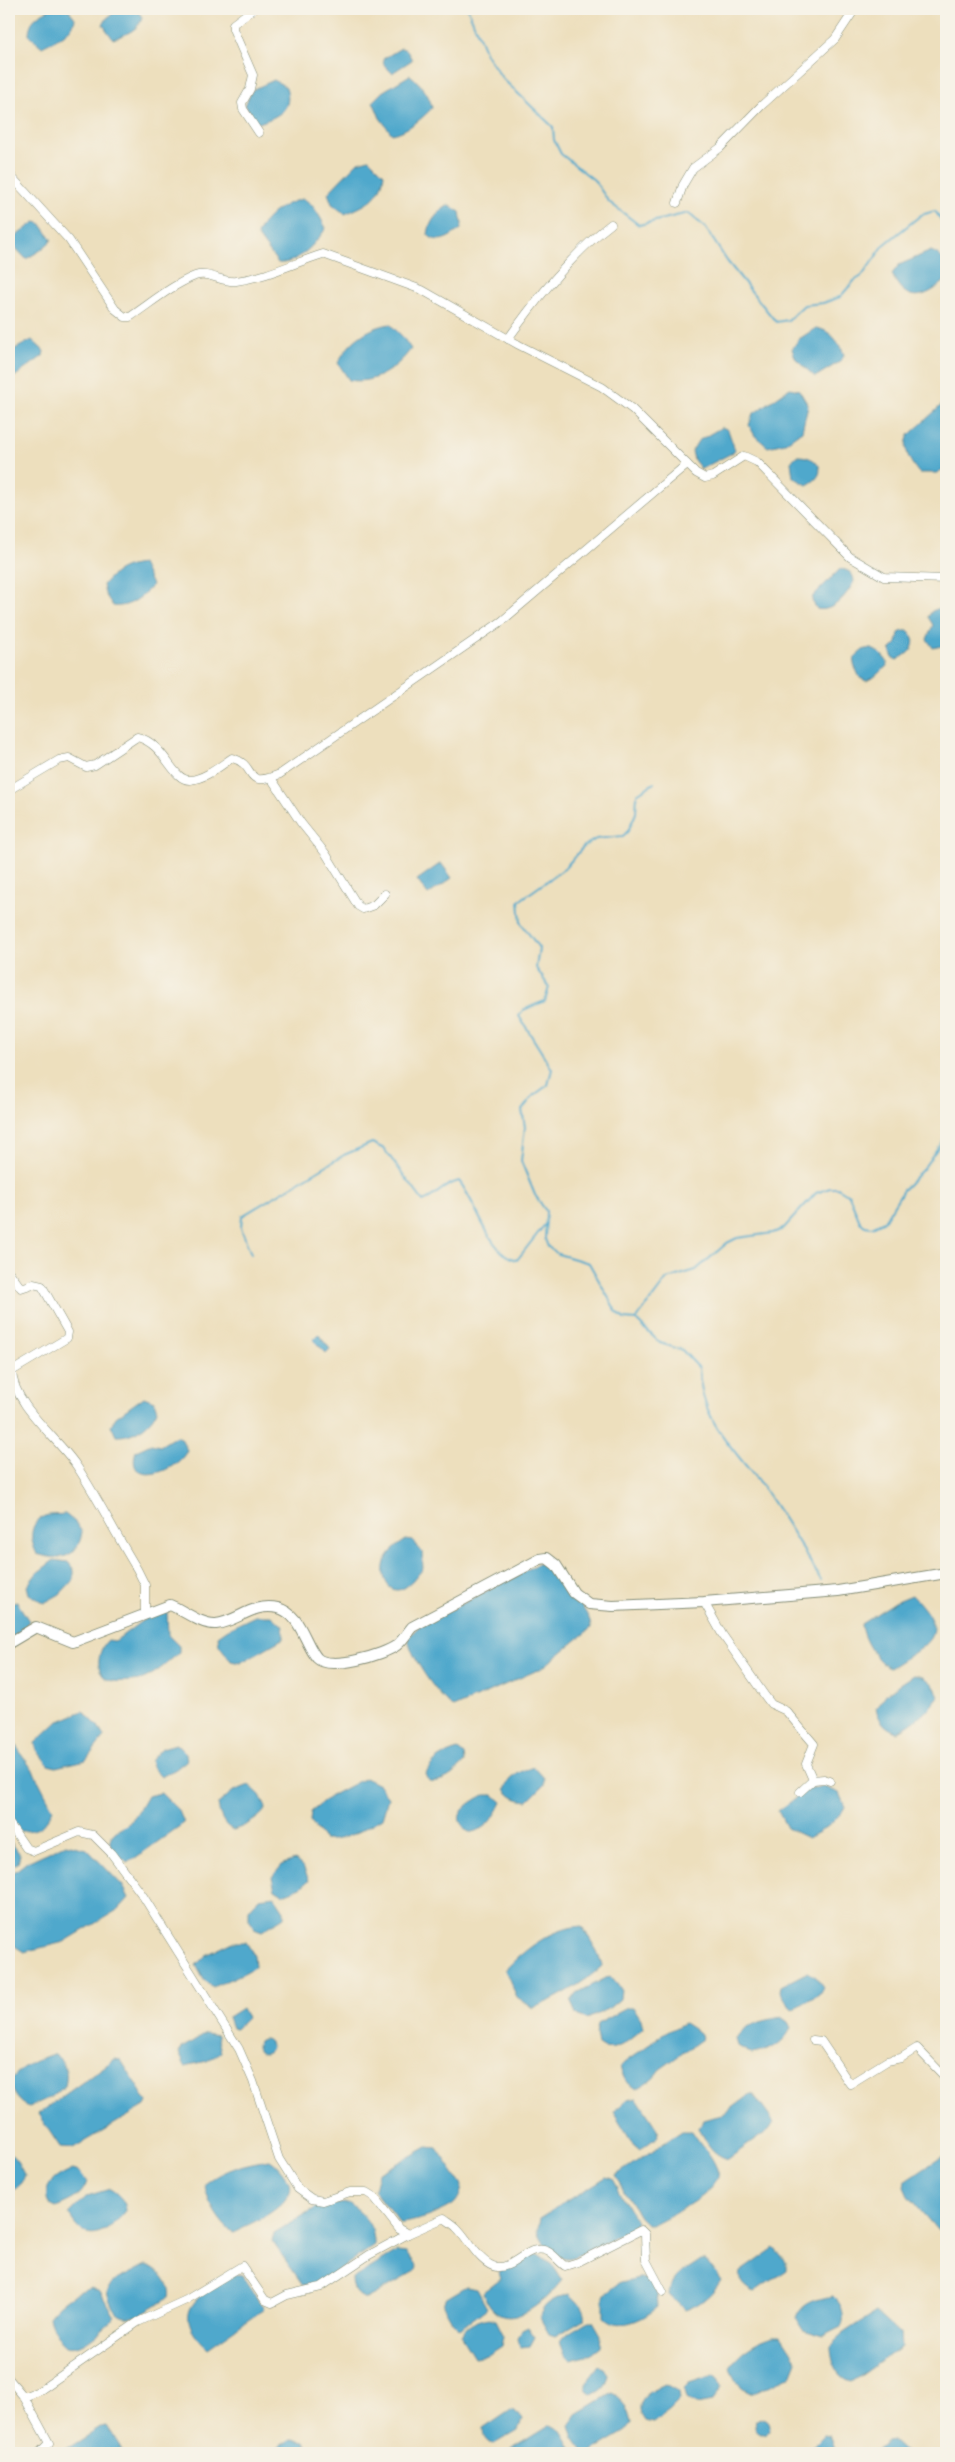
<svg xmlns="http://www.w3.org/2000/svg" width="955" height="2462" font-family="'Libre Caslon Text',serif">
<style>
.water{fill:#4fa8cc;stroke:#377280}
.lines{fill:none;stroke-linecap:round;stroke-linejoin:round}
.stream{stroke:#4fa8cc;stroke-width:2}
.minor-casing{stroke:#868e78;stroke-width:9}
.major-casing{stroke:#868e78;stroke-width:12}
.minor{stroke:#fff;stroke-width:8}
.major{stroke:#fff;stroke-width:10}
</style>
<rect width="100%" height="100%" fill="#f7f3e8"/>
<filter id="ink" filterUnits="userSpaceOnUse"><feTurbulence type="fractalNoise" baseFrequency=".02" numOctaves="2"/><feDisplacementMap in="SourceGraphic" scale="10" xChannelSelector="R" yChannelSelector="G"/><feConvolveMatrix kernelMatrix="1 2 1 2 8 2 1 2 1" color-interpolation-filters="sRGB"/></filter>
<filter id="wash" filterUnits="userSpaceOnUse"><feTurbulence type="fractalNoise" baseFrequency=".0096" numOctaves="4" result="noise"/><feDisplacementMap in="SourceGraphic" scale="20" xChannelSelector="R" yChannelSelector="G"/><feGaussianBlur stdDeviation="1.12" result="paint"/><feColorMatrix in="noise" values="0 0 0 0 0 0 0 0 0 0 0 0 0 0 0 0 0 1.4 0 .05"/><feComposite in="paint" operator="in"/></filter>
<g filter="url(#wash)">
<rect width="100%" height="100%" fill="#eddfbd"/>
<g class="water">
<path d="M50 9H68L75 18C74 33 55 40 42 47L29 35C29 20 37 16 50 9Z"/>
<path d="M119 9H136L142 17C140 30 124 35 113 39L103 25 107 18Z"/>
<polygon points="401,48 407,50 412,60 392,73 384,65 383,59"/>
<path d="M410 75C420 83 430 95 432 108 423 118 406 132 392 134L380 118 373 101 382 92Z"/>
<path d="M274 80 286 87C293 110 279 116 259 123L255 121 245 105 252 90Z"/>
<path d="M369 159 384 174C381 199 366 205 345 214L332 204 328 193 358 162Z"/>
<path d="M303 199C313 202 321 219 326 228 316 243 297 265 278 263L257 235C263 217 285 202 303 199Z"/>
<path d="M449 205 460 212 462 224 461 229C451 236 439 246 428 235 429 221 438 212 449 205Z"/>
<polygon points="35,222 40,223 52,240 41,250 26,259 13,245 12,239"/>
<path d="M931 251C946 257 946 265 946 280 924 300 905 304 892 274L899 265Z"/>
<path d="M390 324 402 336 411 349C397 368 374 385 349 380L338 363C349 341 367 328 390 324Z"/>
<path d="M816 328C830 330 839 341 844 355L841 361 815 377 796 359 792 349 799 339Z"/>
<polygon points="32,340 44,351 43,356 14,377 9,375 9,352"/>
<polygon points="790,388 799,390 808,405 802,431 785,443 768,447 755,436 749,425 753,414"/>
<path d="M946 401V468L937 473H919C910 462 902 449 909 435Z"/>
<polygon points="722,427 728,430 735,450 732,453 701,469 694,460 692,451 698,441"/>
<path d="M796 456C818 455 831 473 807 485L793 477 791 462Z"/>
<path d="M142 564 152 585C143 597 129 608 113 606L105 594 103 585C114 571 125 566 142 564Z"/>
<path d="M840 569C849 570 853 573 854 581 848 594 833 613 817 609L812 601 813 596Z"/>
<polygon points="940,608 946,610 946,645 933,648 927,639 933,625 928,617 932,611"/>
<path d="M903 631H909C920 645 910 653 897 660L893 658 890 650 897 643 899 633Z"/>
<polygon points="870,648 880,653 887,661 887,666 873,678 866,681 860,678 854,665 855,657 863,650"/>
<polygon points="441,863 452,878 428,895 417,880"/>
<polygon points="319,1334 330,1349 326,1353 313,1340"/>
<path d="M144 1397 154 1401 157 1410C151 1425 133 1437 116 1436L111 1425 116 1417Z"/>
<path d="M176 1436 181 1438 187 1450C178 1473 124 1489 136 1451L151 1444 160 1446Z"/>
<path d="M65 1514 75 1522 82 1532C78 1559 59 1561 37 1554 30 1541 28 1523 45 1516 50 1514 59 1515 65 1514Z"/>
<path d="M406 1540 413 1541 422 1552 423 1569C418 1574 413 1582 407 1586 390 1599 380 1578 385 1562 389 1552 397 1546 406 1540Z"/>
<polygon points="54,1560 68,1562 74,1570 74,1579 60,1594 44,1603 29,1594 27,1586 37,1573"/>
<path d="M540 1563 548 1565C559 1580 591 1610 591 1628L542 1668 453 1708C435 1691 413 1662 408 1638L418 1627Z"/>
<path d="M912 1595C953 1636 927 1644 890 1668 877 1663 862 1639 861 1624L895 1602Z"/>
<polygon points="17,1602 29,1621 22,1631 9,1639 9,1604"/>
<path d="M163 1610 167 1612 168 1635 179 1646V1653C168 1662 154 1676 140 1680 137 1681 115 1682 113 1681 93 1678 97 1650 108 1640L115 1641 147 1617Z"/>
<polygon points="255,1616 272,1616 283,1626 284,1638 240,1663 231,1661 219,1645 218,1636 228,1629"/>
<path d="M914 1675C928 1677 934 1683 939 1696 928 1711 915 1723 897 1732 885 1728 879 1721 876 1708L887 1693Z"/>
<polygon points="83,1711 98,1726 104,1737 86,1760 56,1767 48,1765 37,1750 35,1743 57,1722"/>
<path d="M9 1742 14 1743 34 1772 53 1809C44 1827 39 1831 20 1831L9 1816Z"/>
<polygon points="176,1744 186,1754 187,1760 176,1769 161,1777 152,1767 150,1761 162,1748"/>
<path d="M458 1750 464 1755 465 1762C455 1773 445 1783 429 1781L426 1774C432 1760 444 1754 458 1750Z"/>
<path d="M534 1767 544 1778V1785L528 1801C518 1800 511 1798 505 1789 511 1775 521 1771 534 1767Z"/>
<path d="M365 1778 379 1785 388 1798 382 1818C365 1828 344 1842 324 1840L310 1821 311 1812 331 1796Z"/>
<path d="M249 1785 260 1795 266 1808C261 1818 244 1827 233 1830 223 1825 219 1814 218 1804L232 1792Z"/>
<path d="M823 1786 839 1793 845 1807C835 1823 824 1830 808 1838L787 1828 778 1811 807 1790Z"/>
<path d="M161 1793 179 1811 184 1823 128 1863C119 1857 102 1845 114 1833 118 1829 125 1827 130 1822 137 1815 142 1804 147 1796Z"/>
<path d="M484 1795H494L502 1802C497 1814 487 1829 472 1832 468 1833 465 1829 463 1826 451 1813 473 1801 484 1795Z"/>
<polygon points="9,1840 20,1854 18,1863 9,1867"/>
<polygon points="66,1844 87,1849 123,1886 129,1898 119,1909 64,1942 24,1952 16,1947 9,1937 9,1876 27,1862"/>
<polygon points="295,1860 303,1867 309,1880 301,1887 283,1894 275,1889 272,1877 283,1864"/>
<polygon points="274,1896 284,1911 284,1917 262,1931 254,1928 249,1919 249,1910 259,1898"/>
<path d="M582 1926 597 1951 602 1966C583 1984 558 1998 533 2008L517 1997 505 1970C525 1949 552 1928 582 1926Z"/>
<path d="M233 1942H246L254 1955 255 1966C248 1973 224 1981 213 1987L204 1980 196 1965 206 1955Z"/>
<polygon points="808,1972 816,1977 823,1987 819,1994 792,2010 780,1991 781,1986"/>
<polygon points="610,1976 621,1989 620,1999 608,2009 587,2019 576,2015 571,2001 577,1993"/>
<polygon points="242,2008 247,2018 236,2029 232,2028 228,2017"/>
<path d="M627 2008H634L641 2019 643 2028C631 2039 614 2056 598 2045L596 2034 598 2024Z"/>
<path d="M781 2017 788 2022 791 2028C784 2044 768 2052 752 2054L738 2046 736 2039C744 2023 765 2021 781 2017Z"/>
<path d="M684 2023 701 2034 702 2039 659 2070C654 2079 645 2083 636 2089 626 2083 623 2076 620 2066L662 2035Z"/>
<polygon points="206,2033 217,2035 221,2052 207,2061 185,2066 179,2053 182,2048"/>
<circle cx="264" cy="2046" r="7"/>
<path d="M53 2054C66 2061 68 2072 65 2086L51 2097 29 2107C18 2102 14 2094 10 2083 17 2068 38 2059 53 2054Z"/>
<polygon points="115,2059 121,2060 147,2102 145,2106 73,2148 60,2147 38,2114"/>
<path d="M749 2095H754L774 2123 769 2130 728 2159C711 2154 706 2142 699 2127L703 2120 722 2115Z"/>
<polygon points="637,2098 657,2129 658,2136 640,2150 633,2144 613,2112 627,2100"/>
<path d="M682 2131H692C699 2143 714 2157 717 2170 723 2192 669 2215 652 2225H648L640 2217 615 2176Z"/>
<path d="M427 2147 437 2148 462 2185C461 2192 460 2197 455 2203 447 2211 410 2224 400 2223L374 2190 378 2174Z"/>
<polygon points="9,2152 17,2161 25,2176 22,2183 9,2194"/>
<polygon points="946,2154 946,2228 938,2231 908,2196 904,2187 905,2182"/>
<path d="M270 2160C277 2164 281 2170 286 2177 304 2203 251 2223 233 2232 220 2225 205 2198 205 2184 223 2169 247 2163 270 2160Z"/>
<path d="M73 2169 79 2171 87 2182C82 2197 70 2201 56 2207L48 2203C42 2184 57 2176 73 2169Z"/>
<path d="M606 2177 612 2179 637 2223C631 2230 579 2257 569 2258 556 2259 539 2242 538 2229 538 2226 540 2221 540 2218Z"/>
<path d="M110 2189C118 2194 126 2201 126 2211 107 2232 86 2248 69 2214L87 2196Z"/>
<path d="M348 2203C364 2214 375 2226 374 2246L318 2284 303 2285 272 2241 274 2233 319 2206Z"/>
<path d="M774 2248 786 2262V2270L754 2292C746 2289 737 2281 740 2272Z"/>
<path d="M397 2252 407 2253 417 2266 416 2271 366 2299C357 2296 352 2289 352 2279Z"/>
<path d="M538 2254 552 2264 562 2280C543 2305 499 2342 483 2292L501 2278 499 2272 501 2270 530 2255Z"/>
<path d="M701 2260H706L721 2280C714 2293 699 2306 685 2310L669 2295C670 2277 687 2270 701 2260Z"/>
<path d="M146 2265C159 2268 172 2284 169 2298 142 2314 117 2335 107 2291L113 2282Z"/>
<path d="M233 2274 242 2275 264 2309 208 2348C166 2310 201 2295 233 2274Z"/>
<path d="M639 2278 649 2279 657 2294 658 2307C644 2319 619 2332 604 2317V2295L621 2282Z"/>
<polygon points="467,2286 476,2288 487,2308 460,2329 452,2321 443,2305 445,2299"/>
<path d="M91 2287 100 2291 114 2317 111 2322C98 2332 72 2361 59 2338 54 2330 50 2324 49 2316 61 2301 74 2293 91 2287Z"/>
<path d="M570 2294C577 2301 586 2309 584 2319L555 2336 549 2334 540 2318C542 2303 556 2298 570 2294Z"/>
<path d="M833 2296C843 2305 845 2315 842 2327L824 2336 803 2330 796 2319C801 2302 818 2299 833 2296Z"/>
<path d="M876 2312 900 2334 901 2347 852 2382C837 2379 830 2360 830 2346L843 2334Z"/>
<path d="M489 2318 496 2320 504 2336 502 2346 488 2355 474 2357 461 2336C465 2325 478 2320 489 2318Z"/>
<polygon points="588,2321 593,2321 601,2335 600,2346 587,2356 570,2360 565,2354 560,2341 565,2335"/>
<polygon points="528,2327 535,2337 530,2346 520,2347 518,2339 522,2330"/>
<path d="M774 2336H781L797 2361 791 2376 753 2393C740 2388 734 2381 730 2367 737 2352 758 2340 774 2336Z"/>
<path d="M599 2366 604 2368 609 2375C607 2386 602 2390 592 2394L586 2389V2383Z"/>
<polygon points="714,2375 718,2378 721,2387 712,2401 696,2404 687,2399 684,2389 689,2383"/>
<path d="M665 2384 679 2392 680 2400 670 2410 653 2423 645 2421C631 2401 649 2392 665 2384Z"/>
<path d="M612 2393C624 2399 628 2410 631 2423L626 2431 589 2453H585L574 2438 570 2425 577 2414Z"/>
<path d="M511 2410 515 2411 522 2420 518 2430 494 2444C486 2441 483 2437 483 2429Z"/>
<circle cx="762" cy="2426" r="8"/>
<polygon points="551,2425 560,2430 574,2453 506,2453"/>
<polygon points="107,2426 124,2453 60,2453 102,2427"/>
<polygon points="823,2435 829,2436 836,2453 812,2453 813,2445"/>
<polygon points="291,2439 305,2441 312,2453 269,2453"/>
<polygon points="894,2441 907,2453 874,2453 887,2442"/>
</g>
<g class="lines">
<g class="stream">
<polyline points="468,9 486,54 502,78 553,127 554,140 561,154 594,180 609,202 639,225 688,213 705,227 727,261 776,322 788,320 804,305 823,303 840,297 854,281 862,276 884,245 921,215 935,211 946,227"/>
<polyline points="654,783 637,794 636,813 628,831 623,836 596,839 584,846 564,869 519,901 521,923 539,948 536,968 549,987 545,1001 523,1010 519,1016 552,1069 548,1085 533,1096 522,1110 525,1127 521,1161 535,1195 546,1211 545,1239 548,1247 558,1254 589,1263 616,1311 624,1319 636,1320 667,1279 696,1270 727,1243 737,1238 773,1233 783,1229 816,1193 830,1188 838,1188 849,1195 860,1222 865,1226 872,1227 884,1221 903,1190 923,1169 946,1136"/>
<path d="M251 1254 241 1228 242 1216 344 1155 372 1143 384 1149 423 1201C439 1195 440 1186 459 1181 477 1203 489 1255 517 1260L546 1223"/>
<path d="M636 1320 660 1343 682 1350 699 1368C701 1422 732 1446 762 1486 783 1516 802 1548 821 1580"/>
</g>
</g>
</g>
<g filter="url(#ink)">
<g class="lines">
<defs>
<g id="minor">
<polyline points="253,9 233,24 233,29 253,75 250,89 242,103 243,109 259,133"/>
<path d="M9 174 69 240 115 309 125 317H130C151 303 172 285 195 276 209 271 222 283 236 281 267 277 294 263 323 254L422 290 519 345 602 387 632 409 696 473 705 478 713 476 744 456 757 462 850 557 884 577 946 579"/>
<polyline points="677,203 683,185 693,168 720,148 761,106 835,39 855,9"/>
<path d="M508 339C535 301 574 252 611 224"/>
<polyline points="271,778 301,823 326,854 358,906 363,909 374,905 385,894"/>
<path d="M9 790 59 760 69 758 86 767 95 765 137 737C165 743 172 781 190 780 205 779 220 766 232 758 259 765 241 790 280 774L502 621 687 464"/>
<path d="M9 1272 21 1288 33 1284 42 1286 68 1332 67 1338 12 1371C13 1405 58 1438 76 1465 98 1498 116 1535 137 1569L145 1585V1614"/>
<polyline points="704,1602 722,1634 765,1696 771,1704 786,1711 814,1744 806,1764 813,1780 800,1792"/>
<polyline points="813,1780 824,1779 830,1781"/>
<path d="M9 1823 26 1848 34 1851 79 1832 93 1835 111 1853 143 1896 239 2049 253 2081 279 2159 298 2189 312 2199 323 2201 350 2192H366L374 2197 399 2229 408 2234 444 2218C448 2221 453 2224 456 2227 468 2238 480 2265 497 2267 514 2269 529 2243 547 2251 553 2253 559 2262 565 2266L578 2262 641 2230 645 2234 646 2260 663 2292"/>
<polyline points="813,2040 821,2041 850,2084 887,2061 901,2058 917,2048 945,2077 946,2081"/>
<polyline points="9,2379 24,2397 49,2443 39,2453"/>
<polyline points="24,2397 39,2391 138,2322 186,2300 242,2266 265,2300 272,2303 287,2295 321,2287 369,2255 408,2234"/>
</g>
<path id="major" d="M9 1643 36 1627 73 1642 170 1605C183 1610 201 1625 216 1624 237 1622 253 1602 278 1608 301 1614 304 1643 317 1658 329 1671 384 1655 397 1645 403 1640 407 1633 412 1627L540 1559 547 1558 556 1565 574 1593 589 1604 613 1606 704 1602 838 1591 946 1573"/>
</defs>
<use href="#minor" class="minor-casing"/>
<use href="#major" class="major-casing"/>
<use href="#minor" class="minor"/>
<use href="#major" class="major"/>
</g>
</g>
<rect width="955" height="2462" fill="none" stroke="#f7f3e8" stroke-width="30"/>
</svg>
